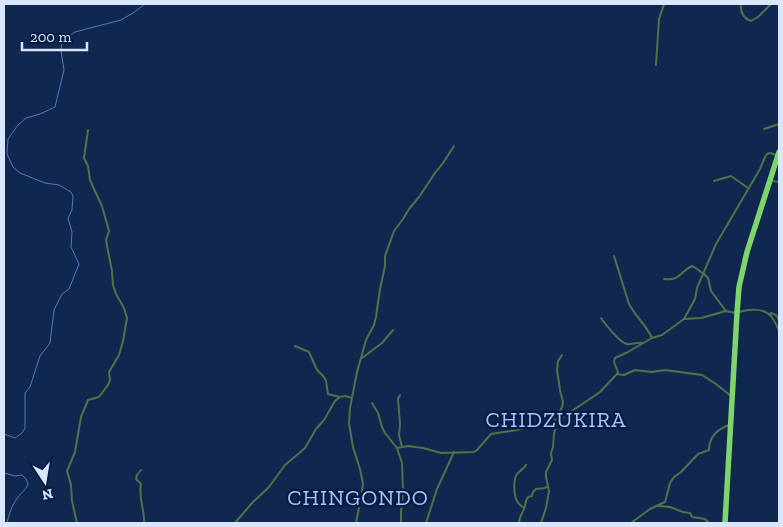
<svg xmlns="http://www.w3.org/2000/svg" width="783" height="527" font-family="'Zilla Slab',serif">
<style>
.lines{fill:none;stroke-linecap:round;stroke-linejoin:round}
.stream{stroke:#5479b7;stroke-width:1}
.street{stroke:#4f7249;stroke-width:2}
.highway{stroke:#7dd56c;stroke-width:5.5}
.labels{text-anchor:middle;stroke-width:5;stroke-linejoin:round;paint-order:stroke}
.quarter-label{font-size:22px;letter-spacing:1px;fill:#a7c6f9;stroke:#071d45}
</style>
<rect width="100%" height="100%" fill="#102850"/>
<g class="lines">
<g class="stream">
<polyline points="4,434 15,438 22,433 25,428 25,393 30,387 40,356 50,343 54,310 62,294 69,289 79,264 71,247 72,232 68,218 72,210 73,196 71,192 59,185 45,183 20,173 13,167 7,154 8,139 18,125 26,118 40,114 55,107 64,70 61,51 62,41 75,32 121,20 133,13 145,4"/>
<path d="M4 473 15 476 22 475 26 479 28 484C25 491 22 492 18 497 12 505 9 514 7 523"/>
</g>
<g class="street">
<path d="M741 4C740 12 743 18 751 21L758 17 771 4"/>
<polyline points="656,65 659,19 664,4"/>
<polyline points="764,129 779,124"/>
<polyline points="714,181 731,176 748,188"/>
<polyline points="772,181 779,182"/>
<path d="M614 256 629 304C636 317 646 325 652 338"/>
<path d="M664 279C681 281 679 272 692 266L694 267 704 274 708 278 711 291 726 311"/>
<path d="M739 312C749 309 764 308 771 316 774 320 777 326 779 331"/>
<polyline points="770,314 771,313 776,315 779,320"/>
<path d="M601 318C605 324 620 343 627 344 631 345 637 342 643 343"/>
<polyline points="684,319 695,299 697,288 716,244 760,169 765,157 767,154 770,153 776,155"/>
<polyline points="295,346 309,352 317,370 324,377 326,381 328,394 340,397"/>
<polyline points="362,358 382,343 393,330"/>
<polyline points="617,374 624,375 635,370 652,372 665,370 702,375 716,384 731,396"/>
<polyline points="400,395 398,399 400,424 399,435 402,447"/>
<polyline points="372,403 378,413 382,427 385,433 397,448 402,463 403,490 401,513 401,523"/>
<polyline points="397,448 408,446 423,448 441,453 474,452 477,450 491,434 517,430 534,426 546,422 560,419 600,392 617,374 618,372 614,362 615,358 628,352 652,338 662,335 684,319 701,318 726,311 735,313"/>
<path d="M141 470 137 475 136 479 141 484C138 498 145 510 144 523"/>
<polyline points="658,506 670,507 683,512 690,513 692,517 705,519 709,523"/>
<path d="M524 508C521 506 517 502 516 499 514 492 513 480 517 474 520 470 524 469 526 465"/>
<polyline points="77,523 72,501 71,485 67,471 75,452 81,417 88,400 99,397 108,385 110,380 109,372 119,355 123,341 127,318 124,308 116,294 113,285 112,271 108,251 106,240 109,231 102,206 94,189 90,180 88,166 84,158 88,130"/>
<polyline points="235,523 252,503 269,487 285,465 305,448 316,429 324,420 335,401 340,397 345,396 352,398"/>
<polyline points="356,523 362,492 363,484 360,469 353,447 349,423 350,408 357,372 366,340 374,325 376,317 380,289 385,266 385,256 394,231 403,219 409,209 419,197 435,173 443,163 454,146"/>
<polyline points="426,523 437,489 454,452"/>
<path d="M519 523C519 517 522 514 524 509 526 504 525 501 528 497L532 496 533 492 536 489 545 488 548 486"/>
<polyline points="541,523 546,508 549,491 546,477 546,472 552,460 551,453 553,447 554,434 559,413 562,407 563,402 560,390 557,370 558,361 562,355"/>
<path d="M631 523 650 509 665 502 670 483 674 477 681 472 698 454 709 450C709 437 718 429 729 425"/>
</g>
<polyline class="highway" points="725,523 737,313 739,287 747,252 779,152"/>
</g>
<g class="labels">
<g class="quarter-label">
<text x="556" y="427">CHIDZUKIRA</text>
<text x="358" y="505">CHINGONDO</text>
</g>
</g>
<rect width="783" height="527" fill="none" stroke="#d9e6fb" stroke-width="10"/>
<g transform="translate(45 482) rotate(168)" stroke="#071d45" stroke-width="4" paint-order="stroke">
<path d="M0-4L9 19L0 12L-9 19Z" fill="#d9e6fb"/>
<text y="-8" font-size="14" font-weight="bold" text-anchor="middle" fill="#d9e6fb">N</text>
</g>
<path d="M22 42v8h65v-8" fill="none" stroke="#d9e6fb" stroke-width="2.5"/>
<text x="30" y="42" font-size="15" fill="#d9e6fb" stroke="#071d45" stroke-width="4" paint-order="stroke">200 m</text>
</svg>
